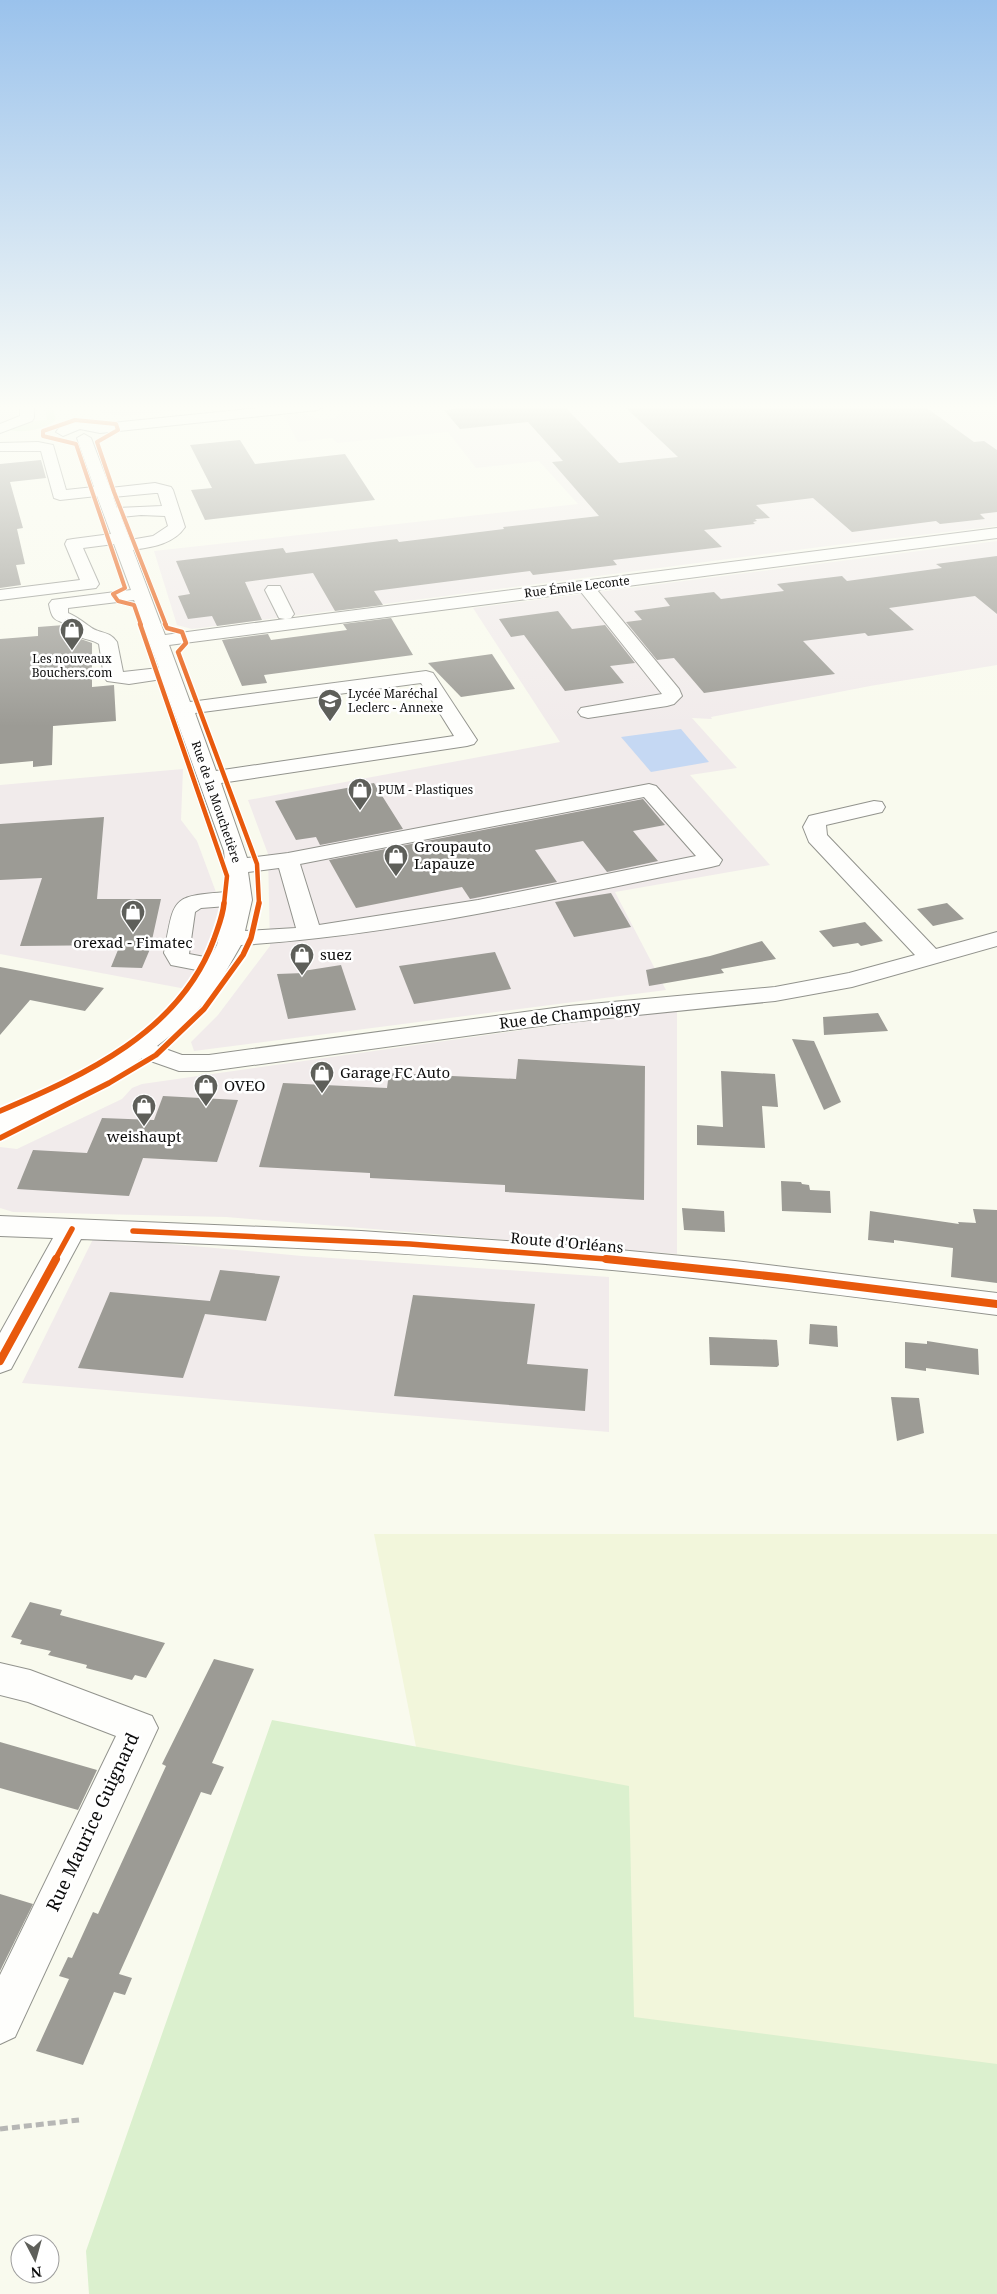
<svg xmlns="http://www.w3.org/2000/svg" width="997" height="2294" font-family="'Noto Serif',serif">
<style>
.industrial{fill:#f1ebeb}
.farmland{fill:#f2f6db}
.green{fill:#dbf0ce}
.water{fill:#c5d8f3}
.building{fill:#9c9b95}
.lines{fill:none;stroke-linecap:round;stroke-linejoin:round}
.minor-casing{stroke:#92938d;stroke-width:2}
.path{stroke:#b7b7b5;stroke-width:5;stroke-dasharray:8 4;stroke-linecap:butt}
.minor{fill:#fefefc;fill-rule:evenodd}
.cycleway-far3-casing{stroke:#fff;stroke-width:5.5}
.cycleway-far2-casing{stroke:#fff;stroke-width:7}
.cycleway-far1-casing{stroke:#fff;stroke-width:9}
.cycleway-casing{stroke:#fff;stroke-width:11}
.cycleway-far3{stroke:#e8590c;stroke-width:4}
.cycleway-far2{stroke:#e8590c;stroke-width:4.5}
.cycleway-far1{stroke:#e8590c;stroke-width:5.5}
.cycleway{stroke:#e8590c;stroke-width:8}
.labels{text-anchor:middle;stroke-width:5;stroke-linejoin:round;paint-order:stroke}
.far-street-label{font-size:12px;fill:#0b0b0b;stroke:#fff}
.far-poi-label{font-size:12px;fill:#0b0b0b;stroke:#fff;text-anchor:start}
.poi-label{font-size:15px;fill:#0b0b0b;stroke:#fff;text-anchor:start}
.street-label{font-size:15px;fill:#0b0b0b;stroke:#fff}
.near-street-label{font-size:18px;fill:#0b0b0b;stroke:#fff}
</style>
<rect width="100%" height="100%" fill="#f9faee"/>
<g class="industrial">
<polygon points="0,406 18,406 18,417 0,424"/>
<polygon points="98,406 228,406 124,416 102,413"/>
<polygon points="365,406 985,406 997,414 997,526 828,546 192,629 177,625 154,551 578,504 539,461 476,468 448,432 337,443 332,438 298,442 284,415 301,413 321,420 336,418 345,408"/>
<polygon points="997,541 997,665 870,686 711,717 712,719 692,718 737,768 690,775 770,865 615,892 666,990 194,1051 191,1042 218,1015 270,946 268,854 248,800 560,742 473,608"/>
<polygon points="183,769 181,820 197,841 220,903 208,947 186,989 0,954 0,785"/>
<polygon points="677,1010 677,1254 226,1217 13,1212 0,1208 0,1147 17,1149 122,1099 132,1088 142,1084 564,1024"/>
<polygon points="94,1237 302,1256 609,1277 609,1432 22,1383"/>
</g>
<polygon class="farmland" points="374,1534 997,1534 997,2294 524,2294"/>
<g class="green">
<path d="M45 406H52L56 420C45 430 19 434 5 429L30 421 47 420Z"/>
<polygon points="272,1720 629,1786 634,2017 997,2064 997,2294 89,2294 86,2251"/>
</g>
<polygon class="water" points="681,729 709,762 651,772 621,737"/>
<g class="building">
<polygon points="480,406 564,406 619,463 678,457 624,406 924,406 974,442 984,441 997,450 997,512 980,514 985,519 940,524 936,521 852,532 813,498 756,505 770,518 755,519 757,521 753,522 755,524 704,530 722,547 613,560 617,565 533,575 530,571 374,591 383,605 335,611 313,573 245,582 262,620 217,626 212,616 188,619 178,596 190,594 176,561 283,548 286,553 397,539 399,542 504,529 503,527 599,516 552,462 563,461 528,422 460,429 444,410"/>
<polygon points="240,440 255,464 345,454 375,500 205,520 191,490 212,488 190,445"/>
<polygon points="41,460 46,478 10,482 23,528 17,529 25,564 16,565 21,585 0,588 0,464"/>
<polygon points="997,556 997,614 975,596 889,608 914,630 868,636 865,633 803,641 835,674 704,693 674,658 657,660 626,622 642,620 634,611 670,606 664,598 714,592 721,599 784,591 777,584 784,583 842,576 847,581 942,568 936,564"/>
<polygon points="558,611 572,629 605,625 635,663 610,666 624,683 565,691 524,635 511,637 499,619"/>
<polygon points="391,618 413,655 264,675 267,683 242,686 222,640 268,634 271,640 347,630 343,624"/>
<polygon points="64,625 78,638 92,643 92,687 114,685 116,721 53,726 52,765 33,767 33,761 0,764 0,639 38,636 38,627"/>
<polygon points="492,654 515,689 461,697 428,663"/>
<polygon points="374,783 403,829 320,845 316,837 296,840 275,801"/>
<polygon points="643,799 665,825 633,831 658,861 607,872 583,841 535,850 557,882 470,899 462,887 356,908 329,860"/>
<polygon points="104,817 97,899 161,899 150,949 142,968 111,967 120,945 20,946 42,878 0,880 0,824"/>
<polygon points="611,893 631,927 574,937 555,902"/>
<polygon points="947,903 964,919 933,926 917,909"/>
<polygon points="865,922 883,941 861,946 858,943 833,947 819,931"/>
<polygon points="762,941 776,959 721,969 724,973 649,986 646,970 710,956"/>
<polygon points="495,952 511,989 414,1004 399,966"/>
<polygon points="341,965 356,1010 288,1019 277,974 304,973 303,971"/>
<polygon points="0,967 21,971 104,988 85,1011 30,1000 0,1035"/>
<polygon points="878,1013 888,1031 824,1035 823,1017"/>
<polygon points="792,1039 814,1041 841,1102 824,1110"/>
<polygon points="518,1059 645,1066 644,1200 505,1192 505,1185 370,1178 370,1173 259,1167 283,1083 387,1088 389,1073 516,1079"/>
<polygon points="721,1071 775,1074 778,1107 762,1106 765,1148 697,1145 697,1125 723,1127"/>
<polygon points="163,1096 238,1100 217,1162 143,1158 129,1196 17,1189 33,1150 87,1153 102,1118 154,1120"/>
<polygon points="781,1181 801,1182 802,1184 809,1185 810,1190 830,1191 831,1213 782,1211"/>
<polygon points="682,1208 724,1211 725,1232 684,1230"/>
<polygon points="973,1209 997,1210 997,1283 951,1277 953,1248 894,1240 894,1243 868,1240 870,1211 959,1224 958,1222 976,1223"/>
<polygon points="220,1270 280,1276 266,1321 205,1314 183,1378 78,1368 110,1292 210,1301"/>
<polygon points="413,1295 535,1304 527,1364 588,1369 585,1411 394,1396"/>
<polygon points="810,1324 837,1326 838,1347 809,1344"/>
<polygon points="709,1337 777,1340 779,1365 777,1367 710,1365"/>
<polygon points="927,1341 978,1349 979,1375 926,1368 926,1371 905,1368 905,1342 927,1344"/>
<polygon points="891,1397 919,1398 924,1433 897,1441"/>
<polygon points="30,1602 62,1610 60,1615 165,1643 146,1678 135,1675 132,1680 86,1668 87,1665 48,1655 51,1651 20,1644 22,1640 11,1637"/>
<polygon points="214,1659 254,1669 212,1763 224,1767 211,1795 201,1792 119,1974 132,1978 125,1995 114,1992 83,2065 36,2051 69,1979 59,1976 68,1957 72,1958 93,1912 98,1914 166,1766 162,1764"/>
<polygon points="0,1742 97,1770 78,1810 0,1788"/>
<polygon points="0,1894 33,1904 0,1971"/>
</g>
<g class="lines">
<defs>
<g id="minor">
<polygon points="20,406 34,406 34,418 32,421 0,433 0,424 20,416"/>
<path d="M277 406H325L318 410 100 433 80 429 63 436 56 432C66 417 87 420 102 424Z"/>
<path d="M84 434 91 438 110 488 155 483 171 487 173 490 185 527C174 544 152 547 133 550L165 635 285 619 279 618 265 590 268 586H280L294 614 291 618 286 619 997 528V538L597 590 679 689 682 696 674 704 667 706 588 718 581 716 578 712 581 708 662 694 581 592 169 645 190 702 426 671 433 673 477 740 474 744 467 746 221 783 247 858 288 853 649 784 656 786 722 860 719 865 711 867C556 898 400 935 241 945L214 992 180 1028 157 1046 182 1055H209L569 1006 775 987 849 973 915 955 809 842 803 827 809 816 874 801 882 802 885 807 882 812 826 825 827 835 936 949 997 932V946L852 987 775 1001 569 1022 209 1071H179L142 1058C110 1084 39 1123 0 1134V1114C68 1084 162 1037 202 971L171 965 164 953C175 898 169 896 228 892L224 851 162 679 129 684 107 681 104 677 99 644C92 639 83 640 77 635 74 633 74 630 72 628 58 617 53 626 49 604L52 600 131 590 114 544 83 548 99 584 96 588 0 600V590L80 580 65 544 67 540 73 539 111 534 97 496 60 500 54 498 41 451H0V443L38 442 53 445 66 490 94 487 77 438ZM155 493H158L162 506 117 508 113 497ZM141 515 165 516 168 526 153 536 130 540 121 517ZM134 600 159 668 123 672 117 642C109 630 98 634 89 626 82 621 77 617 68 613V608ZM421 683 454 736 216 771 195 713ZM644 797 696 856 478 900 319 925 300 864ZM279 868 296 928 245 931 252 900 248 872ZM227 906 217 945 210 958 189 954 195 912 201 908Z"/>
<path d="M0 1216 361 1231 577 1246 735 1261 997 1293V1315C858 1297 719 1279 579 1267 414 1252 247 1245 81 1239L11 1369 0 1373V1333L53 1238 0 1236Z"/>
<polygon points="0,1663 30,1670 152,1716 158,1728 15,2037 0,2044 0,1975 116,1736 28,1702 0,1695"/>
</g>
</defs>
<use href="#minor" class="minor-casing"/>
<polyline class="path" points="0,2129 79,2120"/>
<use href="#minor" class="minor"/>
<defs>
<polyline id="cycleway-far3" points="141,625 134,605 118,601 113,594 125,588 76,444 43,436 43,431 75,420 116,424 118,430 97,442 114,492 166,625"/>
<g id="cycleway-far2">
<polyline points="140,624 227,876 224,904"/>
<polyline points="165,624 167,628 182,632 186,643 178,652 257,864 259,904"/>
</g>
<g id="cycleway-far1">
<path d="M0 1111C85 1075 180 1032 214 939 218 927 223 916 224 903"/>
<polyline points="0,1138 109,1083 156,1055 204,1009 243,955 251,938 259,903"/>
<polyline points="133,1231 410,1244 619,1260"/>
<polyline points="55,1260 72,1229"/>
</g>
<g id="cycleway">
<polyline points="606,1259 787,1278 997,1304"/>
<polyline points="0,1361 56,1259"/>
</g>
</defs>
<use href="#cycleway-far3" class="cycleway-far3-casing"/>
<use href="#cycleway-far2" class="cycleway-far2-casing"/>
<use href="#cycleway-far1" class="cycleway-far1-casing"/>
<use href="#cycleway" class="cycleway-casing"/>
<use href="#cycleway-far3" class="cycleway-far3"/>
<use href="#cycleway-far2" class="cycleway-far2"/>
<use href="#cycleway-far1" class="cycleway-far1"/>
<use href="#cycleway" class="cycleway"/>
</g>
<linearGradient id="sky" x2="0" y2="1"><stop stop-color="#9ac2ec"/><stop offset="0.56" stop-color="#fcfdf7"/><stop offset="1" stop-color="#fcfdf7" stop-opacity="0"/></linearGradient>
<rect width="997" height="727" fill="url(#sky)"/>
<defs>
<symbol id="shop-pin" viewBox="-11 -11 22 30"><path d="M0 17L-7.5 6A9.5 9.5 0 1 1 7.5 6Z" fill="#5e5f5a" stroke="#fff"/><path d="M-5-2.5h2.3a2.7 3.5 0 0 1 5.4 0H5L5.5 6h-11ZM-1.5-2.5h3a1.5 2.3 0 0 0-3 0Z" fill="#fff"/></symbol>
<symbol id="school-pin" viewBox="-11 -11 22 30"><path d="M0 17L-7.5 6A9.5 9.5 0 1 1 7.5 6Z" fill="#5e5f5a" stroke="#fff"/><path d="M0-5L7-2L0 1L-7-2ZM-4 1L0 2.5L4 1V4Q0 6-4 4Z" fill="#fff"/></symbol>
</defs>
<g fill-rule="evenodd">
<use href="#shop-pin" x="58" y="616" width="28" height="38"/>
<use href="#school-pin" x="316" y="687" width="28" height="38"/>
<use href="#shop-pin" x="346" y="776" width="28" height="38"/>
<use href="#shop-pin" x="382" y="842" width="28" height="38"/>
<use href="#shop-pin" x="119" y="898" width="28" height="38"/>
<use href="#shop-pin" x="288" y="941" width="28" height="38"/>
<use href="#shop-pin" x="308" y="1059" width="28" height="38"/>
<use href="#shop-pin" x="192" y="1072" width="28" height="38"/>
<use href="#shop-pin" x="130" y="1092" width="28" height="38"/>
</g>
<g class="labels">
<g class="far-street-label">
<text transform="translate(577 587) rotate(-7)" y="4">Rue Émile Leconte</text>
<text transform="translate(216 802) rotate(71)" y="4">Rue de la Mouchetière</text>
</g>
<g class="far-poi-label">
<text x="72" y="663" text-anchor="middle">Les nouveaux<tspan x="72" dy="14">Bouchers.com</tspan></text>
<text x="348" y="698">Lycée Maréchal<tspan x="348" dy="14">Leclerc - Annexe</tspan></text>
<text x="378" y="794">PUM - Plastiques</text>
</g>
<g class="poi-label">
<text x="414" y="852">Groupauto<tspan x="414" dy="17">Lapauze</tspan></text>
<text x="133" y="948" text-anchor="middle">orexad - Fimatec</text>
<text x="320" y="960">suez</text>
<text x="340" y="1078">Garage FC Auto</text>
<text x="224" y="1091">OVEO</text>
<text x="144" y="1142" text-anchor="middle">weishaupt</text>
</g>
<g class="street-label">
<text transform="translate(570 1015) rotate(-7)" y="5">Rue de Champoigny</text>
<text transform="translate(567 1243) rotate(5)" y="5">Route d'Orléans</text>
</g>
<g class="near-street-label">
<text transform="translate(93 1822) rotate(-65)" y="6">Rue Maurice Guignard</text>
</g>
</g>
<g transform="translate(35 2259) rotate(174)"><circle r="24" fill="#ffffff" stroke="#9d9d9d"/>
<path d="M0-4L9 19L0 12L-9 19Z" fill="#5e5f5a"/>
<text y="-8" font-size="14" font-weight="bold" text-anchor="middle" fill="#0b0b0b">N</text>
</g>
</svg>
